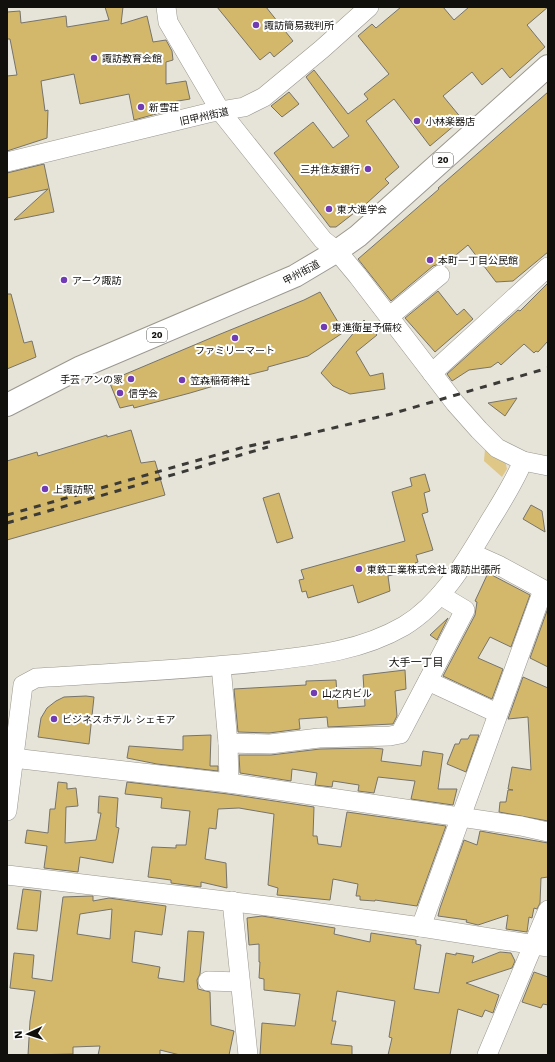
<svg xmlns="http://www.w3.org/2000/svg" width="555" height="1062" font-family="'Work Sans','Noto Sans JP',sans-serif">
<style>
.green{fill:#dfc788}
.building{fill:#d3b86c;stroke:#76736b;fill-rule:evenodd}
.lines{fill:none;stroke-linecap:round;stroke-linejoin:round}
.minor-casing{stroke:#9a978e;stroke-width:20}
.highway-casing{stroke:#9a978e;stroke-width:24}
.minor{stroke:#fff;stroke-width:19}
.highway{stroke:#fff;stroke-width:22}
.rail{stroke:#3b3a36;stroke-width:3;stroke-dasharray:7 7;stroke-linecap:butt}
.poi-dot{fill:#713cb3;stroke:#fff;stroke-width:1.5}
.labels{text-anchor:middle;stroke-width:4;stroke-linejoin:round;paint-order:stroke}
.shield{fill:#fff;stroke:#585856;stroke-width:1}
.shield-label{font-size:9px;font-weight:bold;fill:#11100d}
.poi-label{font-size:10px;fill:#11100d;stroke:#fff;text-anchor:start}
.street-label{font-size:10px;fill:#11100d;stroke:#fff}
.neighbourhood-label{font-size:11px;fill:#11100d;stroke:#fff}
</style>
<rect width="100%" height="100%" fill="#e6e3d9"/>
<polygon class="green" points="485,449 505,460 507,469 502,477 484,461"/>
<g class="building">
<polygon points="105,7 123,7 121,24 147,16 153,42 166,40 172,51 173,60 166,62 166,84 186,81 190,99 166,103 167,111 134,120 129,94 80,104 74,74 41,81 45,111 48,110 47,138 7,151 7,76 17,75 10,39 7,39 7,12 20,11 21,23 66,16 67,27 109,20"/>
<polygon points="217,7 266,7 293,41 274,57 270,52 260,60"/>
<polygon points="401,7 443,7 454,20 469,7 548,7 527,25 545,47 510,78 502,68 482,85 472,72 443,96 462,119 430,146 394,99 366,121 399,167 385,179 389,183 367,203 336,227 330,227 274,153 313,122 333,148 349,136 306,77 314,70 348,114 368,99 364,94 389,74 358,36 372,24 376,28"/>
<polygon points="289,92 299,104 282,117 271,106"/>
<polygon points="548,92 548,252 513,281 496,282 468,245 444,265 439,264 433,266 391,301 358,259 439,189 438,188"/>
<polygon points="44,164 54,212 14,220 48,189 7,198 7,173"/>
<polygon points="548,283 548,341 538,352 536,351 534,353 524,344 501,365 498,362 491,367 469,370 452,381 447,374 518,310 520,311"/>
<polygon points="438,291 457,315 464,309 473,319 435,352 405,318"/>
<polygon points="320,292 344,332 308,356 268,367 268,370 223,381 224,383 190,393 134,408 133,405 120,408 109,381 218,335 304,300"/>
<polygon points="7,294 11,294 24,343 32,341 36,357 7,369"/>
<polygon points="364,320 377,335 356,352 370,376 383,373 385,389 350,394 333,386 321,373"/>
<polygon points="517,398 505,416 488,403"/>
<polygon points="131,430 141,463 155,461 165,495 7,540 7,461 37,452 38,456 107,435 107,437"/>
<polygon points="425,474 430,491 424,493 428,512 422,514 433,550 416,555 418,562 415,563 417,568 388,576 390,591 358,603 353,585 308,598 306,591 302,592 299,580 304,579 301,570 405,541 392,492 412,486 410,478"/>
<polygon points="279,493 293,538 277,543 263,498"/>
<polygon points="531,505 542,511 545,532 523,519"/>
<polygon points="488,573 530,595 511,647 490,637 478,658 503,669 492,699 443,676 475,615 477,602 475,601"/>
<polygon points="548,608 548,667 530,658"/>
<polygon points="448,618 437,640 430,635"/>
<polygon points="405,670 406,689 395,691 397,716 393,724 328,727 327,717 299,719 300,729 269,733 238,732 234,689 306,685 306,681 336,680 338,708 365,706 363,675"/>
<polygon points="523,677 548,688 548,821 499,812 500,802 506,802 508,790 513,790 508,789 512,767 531,770 528,717 508,719"/>
<polygon points="86,696 94,697 89,744 38,737 41,718 47,708 56,701 64,697"/>
<polygon points="211,735 210,766 218,766 218,771 157,764 127,758 129,746 183,750 183,736"/>
<polygon points="470,735 479,735 466,772 447,764 455,744 459,744 461,739 468,739"/>
<polygon points="372,748 383,749 381,761 421,766 423,751 443,754 438,789 457,789 453,805 411,799 415,781 378,777 374,793 358,791 359,785 333,781 332,787 315,785 317,773 292,769 291,781 240,773 239,755 271,755 320,749"/>
<polygon points="58,782 67,783 67,789 76,788 78,806 66,807 65,843 96,840 101,813 98,813 99,796 118,798 116,827 119,828 113,863 80,857 78,872 44,868 47,846 25,843 27,830 48,833 50,809 55,809"/>
<polygon points="127,782 228,794 314,807 313,836 317,836 318,844 341,847 347,812 446,826 417,906 375,900 375,901 360,900 360,896 356,896 358,884 333,879 330,900 277,895 278,888 268,885 274,814 239,808 218,809 216,829 209,828 205,859 226,863 227,888 201,882 201,887 171,883 171,880 148,877 152,847 176,848 176,845 186,845 190,811 161,808 162,798 125,794"/>
<polygon points="480,831 548,843 548,877 541,878 540,903 537,909 534,908 532,918 529,917 527,932 506,929 508,915 478,925 466,922 467,920 438,916 440,908 464,840 477,845"/>
<polygon points="23,889 41,891 37,931 17,929"/>
<path d="M91 896H93V901L109 898 166 906 162 935 135 931 132 962 160 967 158 978 184 982 188 931 204 932 200 974 197 980 198 989 210 992 211 1025 234 1031 229 1055H180L160 1050V1055H98L100 1046 73 1047V1054L28 1055 30 1021 35 991 10 988 14 953 34 955 32 978 52 981 63 897ZM112 909 110 939 77 934 80 914Z"/>
<polygon points="262,916 335,928 334,934 370,942 371,933 416,940 416,944 421,945 414,989 439,993 446,953 456,955 456,953 474,956 472,963 500,952 511,953 515,961 512,968 466,983 499,995 493,1013 485,1010 482,1017 458,1009 450,1055 388,1055 392,1038 389,1037 395,1001 337,991 332,1021 336,1021 331,1044 352,1046 352,1055 260,1055 262,1023 295,1026 300,994 264,990 264,979 259,978 260,962 259,962 259,944 249,945 247,918"/>
<polygon points="534,972 548,977 548,1005 543,1004 541,1008 522,1002"/>
</g>
<g class="lines">
<defs>
<g id="minor">
<polyline points="166,7 168,22 221,112 323,240 337,251 357,275 455,403 479,430 497,448 523,461 548,466"/>
<polyline points="7,162 208,113 244,107 264,97 322,49 369,7"/>
<polyline points="390,316 440,275"/>
<polyline points="432,373 548,267"/>
<polyline points="471,553 500,566 548,592"/>
<polyline points="221,666 228,743 229,783"/>
<polyline points="428,681 497,713"/>
<polyline points="228,743 270,744 319,738 390,736 400,734 465,610 440,595"/>
<polyline points="13,758 229,783 521,826 548,832"/>
<path d="M7 811 23 685 36 678C111 673 185 670 259 662 310 656 359 652 404 626 442 603 466 561 488 524 501 503 514 483 523 461"/>
<polyline points="7,875 284,908 421,927 548,947"/>
<polyline points="232,901 248,1055"/>
<polyline points="421,927 543,590"/>
<polyline points="208,981 240,982"/>
<polyline points="487,1055 548,910"/>
</g>
<polyline id="highway" points="7,405 81,367 295,276 337,251 358,236 548,66"/>
</defs>
<use href="#minor" class="minor-casing"/>
<use href="#highway" class="highway-casing"/>
<use href="#minor" class="minor"/>
<use href="#highway" class="highway"/>
<g class="rail">
<polyline points="7,515 244,447 304,435 391,414 548,368"/>
<polyline points="7,523 268,447"/>
</g>
</g>
<g class="poi-dot">
<circle cx="256" cy="25" r="4"/>
<circle cx="94" cy="58" r="4"/>
<circle cx="141" cy="107" r="4"/>
<circle cx="417" cy="121" r="4"/>
<circle cx="368" cy="169" r="4"/>
<circle cx="329" cy="209" r="4"/>
<circle cx="430" cy="260" r="4"/>
<circle cx="64" cy="280" r="4"/>
<circle cx="324" cy="327" r="4"/>
<circle cx="235" cy="338" r="4"/>
<circle cx="131" cy="379" r="4"/>
<circle cx="182" cy="380" r="4"/>
<circle cx="120" cy="393" r="4"/>
<circle cx="45" cy="489" r="4"/>
<circle cx="359" cy="569" r="4"/>
<circle cx="314" cy="693" r="4"/>
<circle cx="54" cy="719" r="4"/>
</g>
<g class="labels">
<g class="shield">
<rect x="433" y="153" width="20" height="14" rx="3"/>
<rect x="147" y="328" width="20" height="14" rx="3"/>
</g>
<g class="shield-label">
<text x="443" y="163">20</text>
<text x="157" y="338">20</text>
</g>
<g class="poi-label">
<text x="264" y="29">諏訪簡易裁判所</text>
<text x="102" y="62">諏訪教育会館</text>
<text x="149" y="111">新雪荘</text>
<text x="425" y="125">小林楽器店</text>
<text x="360" y="173" text-anchor="end">三井住友銀行</text>
<text x="337" y="213">東大進学会</text>
<text x="438" y="264">本町一丁目公民館</text>
<text x="72" y="284">アーク諏訪</text>
<text x="332" y="331">東進衛星予備校</text>
<text x="235" y="354" text-anchor="middle">ファミリーマート</text>
<text x="123" y="383" text-anchor="end">手芸 アンの家</text>
<text x="190" y="384">笠森稲荷神社</text>
<text x="128" y="397">信学会</text>
<text x="53" y="493">上諏訪駅</text>
<text x="367" y="573">東鉄工業株式会社 諏訪出張所</text>
<text x="322" y="697">山之内ビル</text>
<text x="62" y="723">ビジネスホテル シェモア</text>
</g>
<g class="street-label">
<text transform="translate(204 116) rotate(-12)" y="4">旧甲州街道</text>
<text transform="translate(301 272) rotate(-28)" y="4">甲州街道</text>
</g>
<g class="neighbourhood-label">
<text x="416" y="666">大手一丁目</text>
</g>
</g>
<rect width="555" height="1062" fill="none" stroke="#11100d" stroke-width="16"/>
<g transform="translate(28 1034) rotate(266)" stroke="#ffffff" stroke-width="3" paint-order="stroke">
<path d="M0-3L7 15L0 10L-7 15Z" fill="#11100d"/>
<text y="-6" font-size="11" font-weight="bold" text-anchor="middle" fill="#11100d">N</text>
</g>
</svg>
